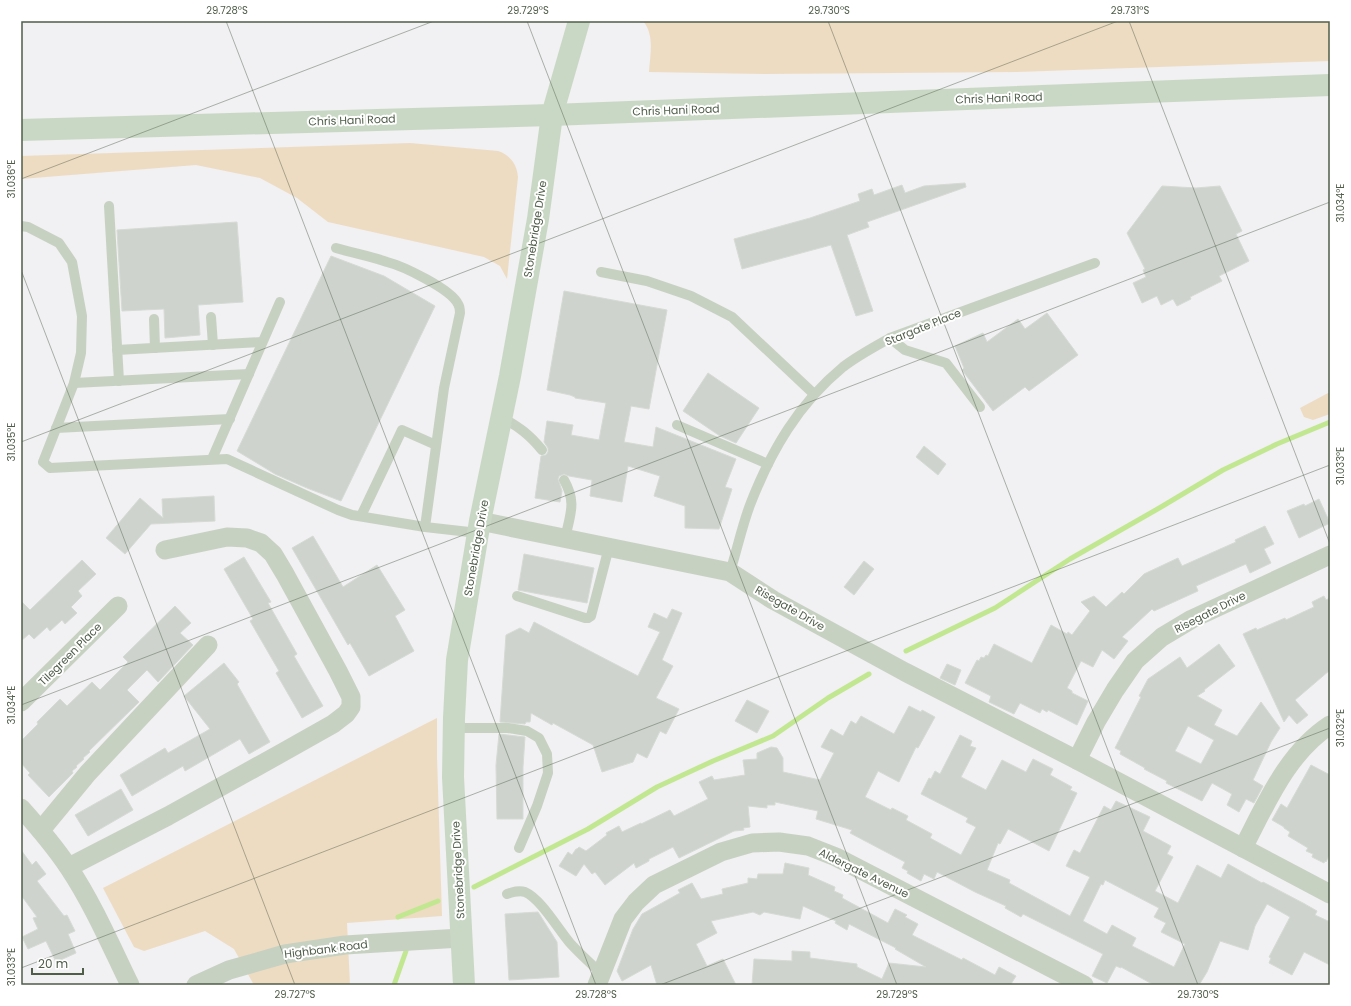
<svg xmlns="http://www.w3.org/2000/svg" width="1351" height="1006" font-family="Poppins,sans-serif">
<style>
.green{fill:#eddcc2}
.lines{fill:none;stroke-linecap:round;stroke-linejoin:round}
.stream{stroke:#c1e791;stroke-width:5}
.building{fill:#ced4cd;stroke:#d5dbd4;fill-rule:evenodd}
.lane{stroke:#c7d1c2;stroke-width:10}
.street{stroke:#c7d1c2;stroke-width:19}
.secondary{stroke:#c9d8c4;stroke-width:22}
.ticks{fill:none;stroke:#4f5d49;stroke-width:1;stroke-opacity:0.45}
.labels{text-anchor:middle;stroke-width:4;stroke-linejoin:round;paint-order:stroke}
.street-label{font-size:11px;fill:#4f5d49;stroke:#fff}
.neatline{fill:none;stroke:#4f5d49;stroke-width:1.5}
.ticks-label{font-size:10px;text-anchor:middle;fill:#4f5d49}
</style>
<rect width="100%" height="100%" fill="#f1f0f2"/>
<g class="green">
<path d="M643 21H1330V61L1017 72 766 74 649 72C650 55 655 35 643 21Z"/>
<path d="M410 143 498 151C510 155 517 164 518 177L507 279 500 266 484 257 328 222 297 198 260 178 196 165 21 179V156Z"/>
<polygon points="1330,392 1330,414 1313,420 1304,417 1300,408"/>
<polygon points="437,718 437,757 442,916 347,923 350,985 254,985 234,949 205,931 144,951 134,947 103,888"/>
</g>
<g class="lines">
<g class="stream">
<polyline points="906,651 995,608 1070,559 1161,507 1223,470 1277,444 1330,422"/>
<polyline points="474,887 588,829 657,787 713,761 773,736 828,698 869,674"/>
<polyline points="398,917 438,901"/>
<polyline points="394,985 406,951"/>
</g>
</g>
<g class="building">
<polygon points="965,183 966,187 867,222 869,227 847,235 873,311 856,316 831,245 742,269 734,239 810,218 860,201 858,194 872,189 874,195 902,185 905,193 924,186"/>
<polygon points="1162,186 1196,188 1220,186 1242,231 1236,234 1249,261 1219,276 1222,281 1190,297 1191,299 1177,306 1173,299 1161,305 1157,296 1142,303 1133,283 1146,277 1143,270 1145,269 1127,233"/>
<polygon points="237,222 243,302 198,305 200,335 165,338 164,309 122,311 117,230"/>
<polygon points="331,256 384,276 435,306 341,501 307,488 275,474 237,451"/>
<polygon points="564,291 667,310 649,409 631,406 624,442 653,447 656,427 736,459 725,487 732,489 719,529 685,528 685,506 654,496 660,476 628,466 622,502 590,496 592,480 569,476 564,474 559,476 558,479 562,491 560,502 535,498 541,456 546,455 548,452 548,448 544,442 547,421 573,425 571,435 599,440 606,403 575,398 575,397 570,395 547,390"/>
<polygon points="1047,313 1078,355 1029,391 1025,387 993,411 962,370 964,368 955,346 983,333 987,342 1018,319 1025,329"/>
<polygon points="708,373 759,408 736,443 720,436 683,411"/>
<polygon points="924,446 946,464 938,475 916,457"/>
<polygon points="214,496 215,521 151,524 125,554 106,538 140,498 163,518 162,499"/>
<polygon points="1319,499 1330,523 1299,538 1287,511 1304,504 1305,506"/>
<polygon points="1265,526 1274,544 1264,549 1271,563 1250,573 1246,564 1196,586 1198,591 1154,611 1152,609 1122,637 1128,641 1114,659 1102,650 1093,667 1081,661 1067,688 1072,691 1072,693 1088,701 1077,725 1048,710 1047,712 1042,709 1040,713 1020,703 1014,714 989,702 991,696 965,683 977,660 979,661 981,657 984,658 986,655 988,656 994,644 1032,663 1051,625 1067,634 1068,632 1072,635 1090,611 1081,602 1094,596 1106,607 1122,592 1124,594 1144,574 1178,558 1182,566 1236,542 1235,540"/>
<polygon points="313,536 343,587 377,565 405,610 395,616 414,651 369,676 350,643 348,645 292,548"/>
<polygon points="524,554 594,568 587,603 518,590"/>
<polygon points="244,557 271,602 268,603 297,654 294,656 323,706 302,718 276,673 279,671 250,621 253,619 224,569"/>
<polygon points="82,560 96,574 78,591 82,596 71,607 77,613 65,624 62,620 50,631 47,627 34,639 29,634 21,641 21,601 30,610"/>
<polygon points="864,561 874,569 854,595 844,587"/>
<polygon points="1324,596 1326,600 1330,598 1330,670 1295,700 1308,715 1297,724 1289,715 1284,722 1243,634 1256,628 1257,630 1285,618 1286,620 1314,607 1312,602"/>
<polygon points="175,606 191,623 180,633 193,645 158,682 147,670 127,690 139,702 89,751 90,752 83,758 84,759 76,766 77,767 72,771 73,773 49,797 28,775 30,773 21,763 21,741 38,724 37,722 60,699 67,706 92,682 100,690 128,662 123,657"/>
<polygon points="672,609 682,613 662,660 673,666 656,698 679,709 666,734 660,731 647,758 637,753 633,762 602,772 593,745 553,723 552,725 531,713 530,722 526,722 525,724 500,722 506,635 520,628 529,633 534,622 638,676 660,632 648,627 654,613 667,619"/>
<path d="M1219 644 1235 666 1204 690 1205 691 1197 696 1222 710 1214 725 1237 736 1261 702 1280 728 1271 742 1253 780 1263 786 1254 803 1246 799 1239 812 1227 805 1232 794 1212 783 1202 801 1166 783 1167 781 1144 769 1145 768 1120 754 1121 751 1115 748 1141 697 1139 696 1148 679 1180 657 1187 668ZM1188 726 1214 740 1201 764 1175 751Z"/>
<polygon points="224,663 239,682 237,684 270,742 249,754 240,739 185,771 183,766 132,796 120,775 165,748 168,753 210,729 184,696"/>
<polygon points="947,664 961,670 955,685 940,678"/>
<polygon points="747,700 769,711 757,733 735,721"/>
<path d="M909 706 921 712 922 710 935 717 918 748 916 747 899 782 878 771 865 797 891 810 892 808 908 816 906 820 932 834 930 838 961 855 976 827 966 822 968 818 921 794 929 778 931 779 935 771 940 774 960 735 972 741 970 746 976 748 961 777 986 790 1002 760 1026 772 1033 759 1053 769 1050 775 1072 787 1070 790 1077 793 1049 851 1008 829 1000 844 998 843 987 870 1010 880 1009 883 1070 916 1090 877 1066 866 1074 850 1080 853 1104 806 1111 810 1116 801 1150 817 1143 831 1171 846 1167 854 1173 857 1155 891 1178 903 1197 865 1221 878 1228 864 1262 883 1263 882 1303 903 1317 911 1315 915 1330 922V965L1304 952 1292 975 1269 963 1271 958 1269 957 1290 917 1267 904 1255 926 1248 950 1220 941 1207 972 1199 985H1154L1121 967V968L1116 966 1107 983 1092 976 1103 954 1023 914 1021 917 1005 908 1006 906 975 892 937 872 934 879 924 874 921 881 907 873 908 871 902 868 905 862 850 833 852 830 816 819 818 811 775 802V805H767V808L748 806 750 827 743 828 744 830 734 831 679 858 673 847 649 859V861L636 868 634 863 605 885 595 872 592 874 584 864 576 876 559 866 568 852 572 855 576 849H577L579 847 586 851 607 835 606 833 619 826 622 832 641 823V824L670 810 674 816 708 799 699 782 712 776 714 780 745 775 743 760 757 759V753L771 747 777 748 783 758V772L820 780 834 753 821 747 831 729 843 736 851 721 856 724 861 716 894 734ZM1105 880 1159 908 1154 917 1166 923 1161 932 1185 944 1174 967 1132 946 1136 938 1112 925 1107 934 1083 921 1101 884 1103 885Z"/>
<polygon points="499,734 525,737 523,767 523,819 497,819 496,765"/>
<polygon points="1311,765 1330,775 1330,853 1326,862 1325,861 1324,863 1312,857 1313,854 1306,851 1308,848 1288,836 1290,832 1284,828 1284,827 1272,820 1281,804 1287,808"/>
<polygon points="121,789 133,810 88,836 75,815"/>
<polygon points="21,850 32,865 36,861 46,874 37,881 64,916 67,915 75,931 68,934 76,953 56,962 46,941 28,949 22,937 38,929 33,918 37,917 21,895"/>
<polygon points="785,863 809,868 808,875 835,887 834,891 843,895 842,898 888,923 895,909 907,915 905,917 918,924 912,935 962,960 963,958 995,975 999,967 1016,976 1011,984 1013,985 752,985 754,959 792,961 792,951 810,952 810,958 857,964 857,967 882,979 889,963 926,967 895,949 896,948 849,924 847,930 835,923 836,921 803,906 800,919 764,912 760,915 753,912 711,921 717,933 696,944 707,966 723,959 736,985 657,985 651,965 622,981 617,971 633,929 642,914 680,893 678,890 692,883 701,899 723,894 722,889 748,883 748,878 757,879 758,874 783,874"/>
<polygon points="538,912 557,942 559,977 509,980 505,914"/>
</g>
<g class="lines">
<g class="lane">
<polyline points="109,206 119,381"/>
<polyline points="21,226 28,227 59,243 72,262 82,316 81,353 74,383 43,462 50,468 227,459 338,510 352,515 425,527 478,533"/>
<path d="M336 248C353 253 370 256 387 262 403 266 451 289 458 304 460 307 460 310 460 313L444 388 425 527"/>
<polyline points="601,272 647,281 691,296 732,317 814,394"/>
<polyline points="211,317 213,345"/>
<polyline points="154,319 155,348"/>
<polyline points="890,338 905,350 946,363 980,407"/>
<polyline points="117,350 262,342"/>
<polyline points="74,383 249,374"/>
<path d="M501 417C519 427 529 434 542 450"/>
<polyline points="677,425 768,464"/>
<polyline points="56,428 230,419"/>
<polyline points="212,459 280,302"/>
<path d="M564 480C577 503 570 514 565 539"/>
<polyline points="361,516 402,430 436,445"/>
<path d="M730 572C737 550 742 526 750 505 771 451 798 404 843 367 857 356 874 347 890 338L1095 263"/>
<polyline points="517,596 585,618 588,618 591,616 609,547"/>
<polyline points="454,728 508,728 527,731 539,738 547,754 548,773 537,806 519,848"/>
<path d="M507 894C513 892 519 890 525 892 541 899 558 929 570 943 580 954 591 964 602 974"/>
</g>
<g class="street">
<polyline points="480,521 730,572 773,600 905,672 1077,760 1330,894"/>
<polyline points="21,702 118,606"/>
<polyline points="1077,760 1096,722 1115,690 1135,661 1162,637 1192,619 1330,555"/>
<path d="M21 808C38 827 55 847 69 868 93 904 111 946 130 985"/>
<polyline points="41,830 88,773 208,645"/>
<path d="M1243 848C1266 804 1287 753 1330 725"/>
<polyline points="69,867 168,816 278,755 333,724 346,714 351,707 351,697 338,671 285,574 273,554 261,543 247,538 227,537 165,550"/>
<polyline points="196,985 229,970 285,954 345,945 461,938"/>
<polyline points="597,985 623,919 636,902 654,885 721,852 752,843 779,842 808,846 836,857 1084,985"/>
</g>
<g class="secondary">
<polyline points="21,130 552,115 1330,85"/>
<polyline points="464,985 453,777 454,718 457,660 480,521 510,376 538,219 552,115 579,21"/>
</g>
</g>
<path class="ticks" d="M226 21 596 985M527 21 897 985M828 21 1198 985M1129 21 1330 544M21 179 434 21M21 270 295 985M21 442 1118 21M21 705 1330 202M21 968 1330 465M660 985 1330 728"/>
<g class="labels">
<g class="street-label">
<text transform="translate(999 98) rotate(-2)" y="4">Chris Hani Road</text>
<text transform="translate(676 110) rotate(-2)" y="4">Chris Hani Road</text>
<text transform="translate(352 120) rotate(-2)" y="4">Chris Hani Road</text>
<text transform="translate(535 229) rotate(-81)" y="4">Stonebridge Drive</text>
<text transform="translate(923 327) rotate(-22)" y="4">Stargate Place</text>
<text transform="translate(476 548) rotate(-80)" y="4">Stonebridge Drive</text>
<text transform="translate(790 608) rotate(30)" y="4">Risegate Drive</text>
<text transform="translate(1210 612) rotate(-27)" y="4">Risegate Drive</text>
<text transform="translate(70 654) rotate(-45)" y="4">Tilegreen Place</text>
<text transform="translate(458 870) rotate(-93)" y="4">Stonebridge Drive</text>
<text transform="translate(864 873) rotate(26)" y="4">Aldergate Avenue</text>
<text transform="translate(326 949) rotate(-7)" y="4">Highbank Road</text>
</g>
</g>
<rect width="1351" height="1006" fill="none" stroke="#ffffff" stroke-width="44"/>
<path d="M32 968v6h51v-6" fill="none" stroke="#4f5d49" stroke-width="2"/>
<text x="38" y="968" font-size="12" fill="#4f5d49" stroke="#ffffff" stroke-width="3" paint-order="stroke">20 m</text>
<rect x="22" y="22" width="1307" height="962" class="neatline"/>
<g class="ticks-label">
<text x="227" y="14">29.728°S</text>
<text x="528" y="14">29.729°S</text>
<text x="829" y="14">29.730°S</text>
<text x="1130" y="14">29.731°S</text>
<text transform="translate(11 179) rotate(-90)" y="4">31.036°E</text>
<text transform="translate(1340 203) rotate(-90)" y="4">31.034°E</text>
<text transform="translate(11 442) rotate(-90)" y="4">31.035°E</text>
<text transform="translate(1340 466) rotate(-90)" y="4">31.033°E</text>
<text transform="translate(11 705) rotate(-90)" y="4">31.034°E</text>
<text transform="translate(1340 728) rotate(-90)" y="4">31.032°E</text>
<text transform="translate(11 967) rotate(-90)" y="4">31.033°E</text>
<text x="295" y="998">29.727°S</text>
<text x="596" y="998">29.728°S</text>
<text x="897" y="998">29.729°S</text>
<text x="1198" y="998">29.730°S</text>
</g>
</svg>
